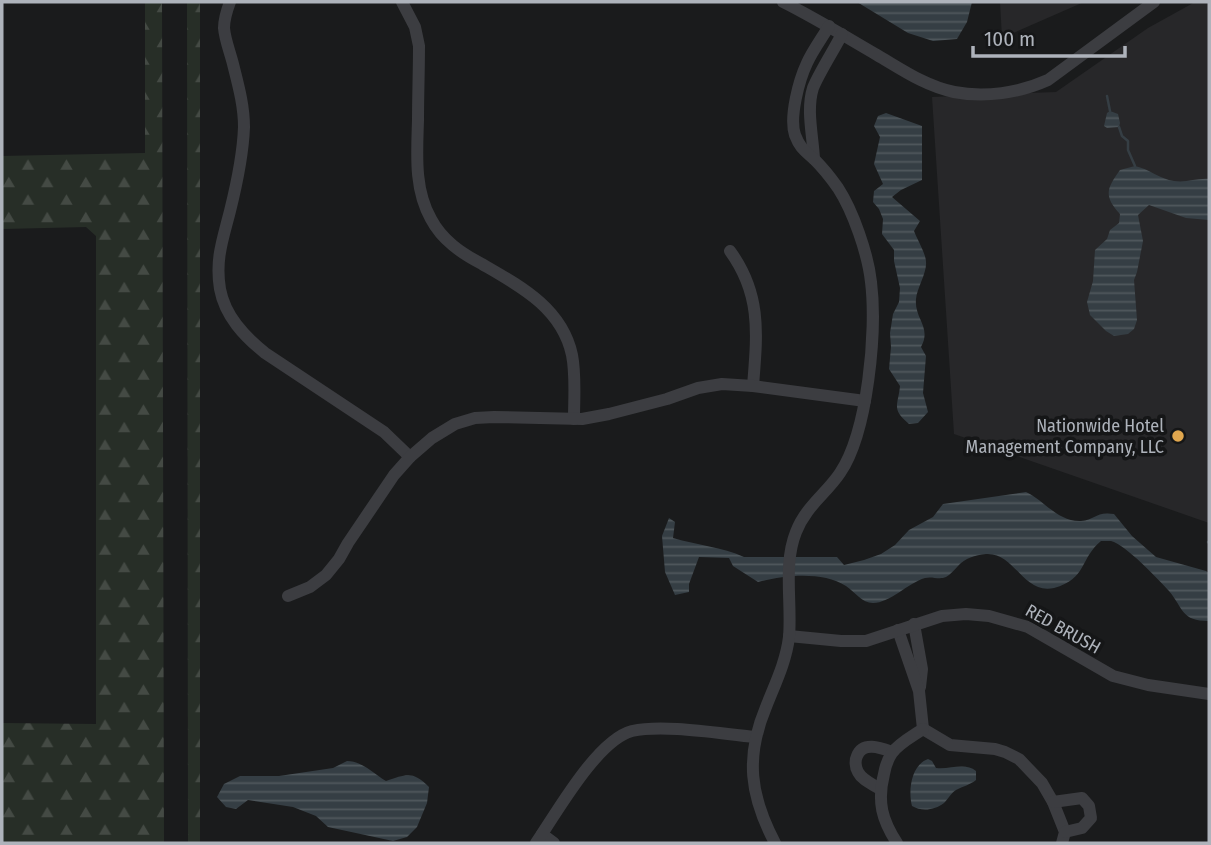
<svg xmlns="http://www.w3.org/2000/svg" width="1211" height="845" font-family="'Fira Sans Condensed',sans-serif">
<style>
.built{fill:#272729}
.forest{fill:url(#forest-firs)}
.water{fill:url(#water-rules)}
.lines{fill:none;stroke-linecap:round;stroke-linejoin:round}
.stream{stroke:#353e44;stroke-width:2.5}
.street{stroke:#3c3d41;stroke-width:12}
.poi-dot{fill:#e1a74e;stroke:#151617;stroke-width:2.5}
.labels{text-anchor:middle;stroke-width:7;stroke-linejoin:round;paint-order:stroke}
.poi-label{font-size:18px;fill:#aeb3bb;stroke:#151617;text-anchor:end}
.street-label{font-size:18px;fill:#aeb3bb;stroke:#151617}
</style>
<defs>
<pattern id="forest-firs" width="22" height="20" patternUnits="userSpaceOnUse" patternTransform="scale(1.75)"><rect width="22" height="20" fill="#272e27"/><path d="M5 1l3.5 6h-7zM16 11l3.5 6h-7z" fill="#444a44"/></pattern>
<pattern id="water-rules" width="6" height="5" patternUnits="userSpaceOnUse" patternTransform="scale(1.75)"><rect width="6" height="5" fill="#353e44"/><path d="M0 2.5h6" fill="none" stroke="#50585d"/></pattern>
</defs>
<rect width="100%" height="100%" fill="#1a1b1c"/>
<g class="built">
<polygon points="1000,2 1084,2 1002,38"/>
<polygon points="1195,2 1209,2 1209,523 954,434 932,97 1056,92 1148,28"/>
</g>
<g class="forest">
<polygon points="145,2 162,2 164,843 2,843 2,723 96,724 96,236 86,227 2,229 2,156 145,153"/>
<polygon points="187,2 200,2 200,843 188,843"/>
</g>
<g class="water">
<polygon points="857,2 972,2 967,22 957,39 933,41 908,33"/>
<polygon points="1110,111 1118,114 1120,123 1119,127 1107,128 1104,126 1107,113"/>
<path d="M886 113 922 126V180L901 190 892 197 920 221 914 231C917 239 926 254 926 262 927 273 917 288 916 299 914 319 932 327 921 347L926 356 923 393 928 412 918 423 909 424C891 409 898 406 900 386L889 369 891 347 890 333 893 314 899 302 900 288 894 261V250L882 234 883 219 879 209 873 202 874 191 883 184 874 164 880 137 874 126 878 116Z"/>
<path d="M1135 166C1149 169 1160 179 1174 181 1186 183 1197 178 1209 179V220L1186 218 1149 205 1138 215 1143 241 1137 272 1134 280 1137 320 1134 329 1128 334 1114 336 1106 331 1090 315 1087 302 1093 281 1095 250 1107 239 1110 230 1119 223 1120 214C1103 196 1107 188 1120 170Z"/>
<path d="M1026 492C1045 501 1058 522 1081 521 1095 520 1096 511 1114 514L1132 536 1156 557 1206 571 1209 573V621C1181 621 1184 609 1169 591 1158 579 1126 545 1111 541 1110 541 1103 541 1101 541 1080 558 1087 579 1054 588 1023 595 1015 552 986 554 975 555 965 558 958 566 954 570 950 575 946 577 939 580 932 576 925 578 908 583 890 603 873 603 862 603 855 592 846 586 823 571 784 575 758 582L733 566 729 558 699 557 689 584V592L675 595 665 572 662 536 669 518 675 522 673 538C697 545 722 547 744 557H837L844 565 864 560 881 554 895 545 909 530 933 517 943 504Z"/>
<path d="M928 759 932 761 936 768C949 770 965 762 976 771V780C970 785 963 786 956 790 951 793 948 799 944 803 935 810 922 812 912 806 908 791 911 765 928 759Z"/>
<path d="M347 761C362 761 374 774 386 781 407 774 413 771 429 787L427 803 417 827 407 837 393 841 328 827 316 816 293 807 248 800 236 809 226 807 217 797 224 784 240 776H279L333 768Z"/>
</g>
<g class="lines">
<g class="stream">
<polyline points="1107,96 1110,111"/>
<polyline points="1119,127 1122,136 1128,141 1128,150 1135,166"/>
<polyline points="1208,542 1209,543"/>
</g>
<g class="street">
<path d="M230 2C227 10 224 19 224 28 225 40 230 52 233 64 238 84 244 105 244 127 243 155 237 183 230 211 223 239 215 259 220 289 225 316 244 336 265 353L384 432 410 457"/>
<path d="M402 2 415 27 419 46C419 71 418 95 418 120 417 154 414 189 431 219 442 240 461 253 482 264 520 286 562 308 572 355 576 375 574 398 574 419"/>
<path d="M783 2C815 18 846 37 877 55 901 69 925 86 954 92 985 98 1019 93 1048 80L1154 2"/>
<path d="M814 159C813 136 806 110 813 88 819 73 834 50 842 34"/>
<path d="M730 251C762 295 757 335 753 386"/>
<polyline points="288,596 310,587 326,575 339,559 348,543 394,475 410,457 432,438 455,424 475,418 494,417 582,419 609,414 667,399 698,388 722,384 753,386 865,401"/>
<polyline points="914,624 922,669 920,687"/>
<polyline points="898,630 919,691 923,729"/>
<polyline points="789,636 841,641 866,641 942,616 966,614 989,616 1028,627 1113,676 1148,685 1209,694"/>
<polyline points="923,729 950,745 995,749 1005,752 1019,759 1042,783 1053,802 1065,832 1062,843"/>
<path d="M880 789C872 784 862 780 858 772 855 767 855 760 857 756 863 741 881 748 892 752"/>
<polyline points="1053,802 1082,798 1089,806 1091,818 1082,828 1065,832"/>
<polyline points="542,834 554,843"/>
<path d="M536 843C556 814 597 740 632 731 665 724 721 734 755 737"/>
<path d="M775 843C750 796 745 757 766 707 775 684 786 662 789 637 792 603 783 564 796 532 806 506 826 494 840 473 868 432 877 330 871 282 868 254 853 211 838 188 831 178 822 167 814 159 804 150 800 148 795 135 789 117 799 80 807 63 813 50 822 38 829 26"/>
<path d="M897 843C882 820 877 802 884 774 885 768 888 759 892 753 899 743 913 736 923 729"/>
</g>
</g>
<circle class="poi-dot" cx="1178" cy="436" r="7"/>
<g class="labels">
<g class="poi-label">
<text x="1164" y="432">Nationwide Hotel<tspan x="1164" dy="21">Management Company, LLC</tspan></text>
</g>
<g class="street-label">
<text transform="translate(1063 629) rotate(29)" y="6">RED BRUSH</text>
</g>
</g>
<rect width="1211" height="845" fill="none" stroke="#aeb3bb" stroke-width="7"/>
<path d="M973 46v10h152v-10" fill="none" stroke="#aeb3bb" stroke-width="3.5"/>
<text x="984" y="46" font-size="21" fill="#aeb3bb" stroke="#151617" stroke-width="5" paint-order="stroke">100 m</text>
</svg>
